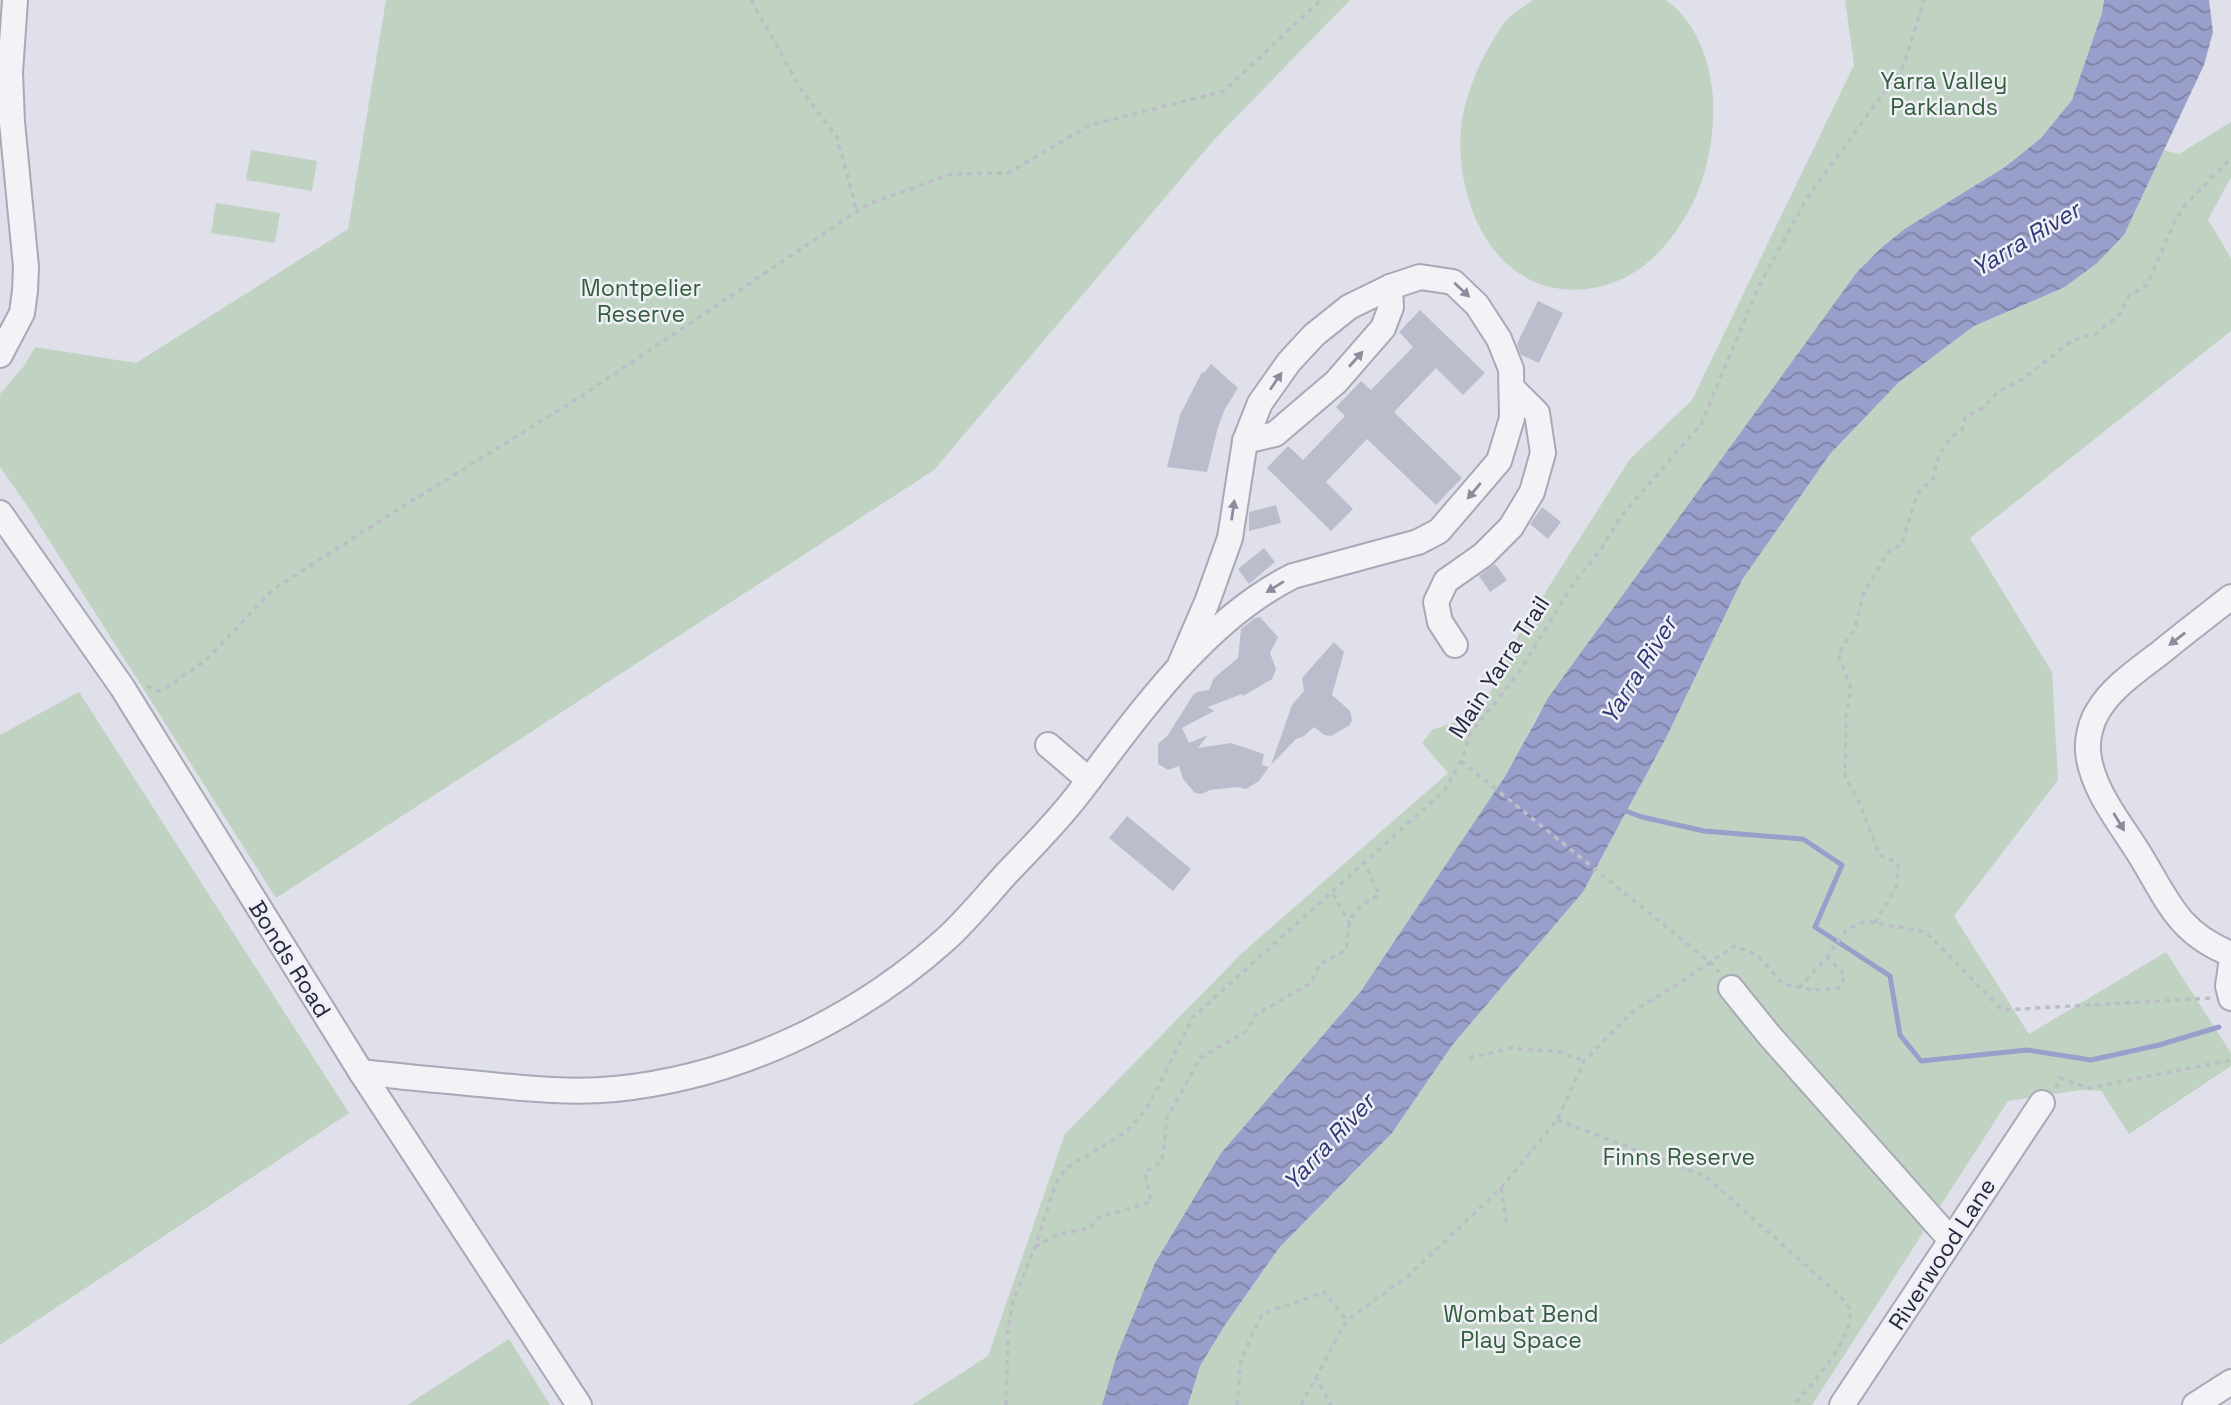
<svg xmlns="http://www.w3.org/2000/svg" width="2231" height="1405" font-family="'Space Grotesk',sans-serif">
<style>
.green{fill:#c0d3c2}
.water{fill:url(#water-waves)}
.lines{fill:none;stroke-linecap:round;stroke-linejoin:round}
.stream{stroke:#999fca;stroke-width:5}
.building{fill:#bcbdcc}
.minor-casing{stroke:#a8a9b7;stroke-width:28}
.path{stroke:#bdbdc8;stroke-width:3.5;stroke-dasharray:5 5;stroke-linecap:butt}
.minor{stroke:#f2f2f7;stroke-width:24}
.oneway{fill:#8c8d9c}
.labels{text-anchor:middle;stroke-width:5;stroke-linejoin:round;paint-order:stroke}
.park-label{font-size:23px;fill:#345d3b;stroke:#efeff6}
.street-label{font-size:23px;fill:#272841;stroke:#efeff6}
.water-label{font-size:24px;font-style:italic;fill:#303776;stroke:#efeff6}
</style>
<defs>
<pattern id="water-waves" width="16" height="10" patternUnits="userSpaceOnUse" patternTransform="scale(1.75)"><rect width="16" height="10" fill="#999fca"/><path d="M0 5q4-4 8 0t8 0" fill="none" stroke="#7d82a6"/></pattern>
</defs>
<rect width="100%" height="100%" fill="#dfe0e9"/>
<g class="green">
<polygon points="386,0 1350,0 1213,141 934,470 276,898 28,507 0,467 0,394 24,366 35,347 136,363 348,229"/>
<path d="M1533 0H1666C1706 29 1718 87 1712 133 1707 180 1691 217 1660 251 1640 272 1615 286 1586 289 1498 299 1455 206 1461 130 1464 94 1483 53 1504 23 1511 14 1524 7 1533 0Z"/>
<polygon points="1845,0 2104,0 2102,13 2072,100 2041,138 2005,167 1906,228 1882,247 1857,272 1537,716 1507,775 1361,991 1221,1153 1102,1405 912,1405 988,1356 1065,1134 1242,953 1448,773 1422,743 1432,730 1480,713 1519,634 1630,459 1692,400 1854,65"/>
<polygon points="2231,122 2231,177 2208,220 2231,258 2231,331 1970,538 2052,672 2058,780 1954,916 2029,1034 2166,952 2231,1053 2231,1066 2129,1134 2101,1091 2080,1090 2008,1101 1812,1405 1188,1405 1200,1366 1225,1325 1279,1248 1392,1133 1453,1044 1583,892 1666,738 1742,580 1830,454 1898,383 1974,326 2063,288 2124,235 2164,150 2179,154"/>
<polygon points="251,150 317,161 312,191 246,180"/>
<polygon points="216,203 280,213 275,243 211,233"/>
<polygon points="79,692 349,1113 0,1345 0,735"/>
<polygon points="509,1339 550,1405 407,1405"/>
</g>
<polygon class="water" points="2104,0 2209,0 2213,32 2204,65 2124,235 2096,264 2063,288 1974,326 1898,383 1830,454 1742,580 1666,738 1583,892 1453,1044 1392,1133 1279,1248 1225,1325 1200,1366 1188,1405 1102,1405 1117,1355 1155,1263 1221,1153 1361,991 1506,775 1548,698 1857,272 1882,247 1906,228 2005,167 2041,138 2072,100 2102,13"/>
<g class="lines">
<polyline class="stream" points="1620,809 1642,817 1704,831 1803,839 1842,865 1815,927 1890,976 1900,1035 1921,1061 2027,1050 2091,1060 2159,1045 2219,1027"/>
</g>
<g class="building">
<polygon points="1538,301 1563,313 1539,363 1521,355 1517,344"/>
<polygon points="1420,310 1485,373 1463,395 1436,368 1394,412 1462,478 1436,505 1367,439 1326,482 1353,509 1331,531 1267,468 1288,446 1303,460 1345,416 1336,407 1361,381 1371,390 1413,347 1399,332"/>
<polygon points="1211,364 1238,388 1225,409 1218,427 1207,472 1167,467 1180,415 1202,372 1204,373"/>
<polygon points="1276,505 1281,523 1249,531 1249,512"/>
<polygon points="1542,507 1561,522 1548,539 1530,524"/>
<polygon points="1264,548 1275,562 1249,584 1238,569"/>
<polygon points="1495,564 1507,580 1490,592 1479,576"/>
<polygon points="1260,617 1278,637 1270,653 1276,669 1272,679 1243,696 1242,694 1208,707 1214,711 1182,728 1189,743 1208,735 1198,748 1231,743 1264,754 1262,765 1269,767 1259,781 1246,789 1238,787 1210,790 1202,794 1195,793 1183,779 1179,766 1168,770 1158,764 1158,744 1168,735 1193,695 1197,692 1209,690 1214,678 1238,658 1241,629 1255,618"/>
<polygon points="1334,642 1344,652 1332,695 1350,711 1352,720 1350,725 1331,736 1324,735 1314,727 1304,736 1296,739 1271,765 1292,705 1304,691 1302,678"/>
<polygon points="1127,816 1191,869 1173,891 1109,838"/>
</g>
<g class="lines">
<defs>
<g id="minor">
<polyline points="0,355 22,313 25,291 26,267 12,122 10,72 15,0"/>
<polyline points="1245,441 1275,434 1336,382 1383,328 1391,307 1390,287"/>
<polyline points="0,513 122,687 361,1072 579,1405"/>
<path d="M2231 597C2207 616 2183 634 2160 653 2138 670 2112 687 2098 711 2091 722 2087 738 2088 751 2091 789 2121 824 2140 855 2168 901 2178 933 2231 954"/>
<polyline points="1455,645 1440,622 1436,602 1446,581 1483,555 1511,527 1532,492 1543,453 1537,413 1512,388"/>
<polyline points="1048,745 1089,780"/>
<polyline points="2231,965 2228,986 2231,998"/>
<polyline points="1731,988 1769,1035 1950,1239"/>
<path d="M361 1072C404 1077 447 1081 491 1085 532 1089 574 1093 615 1089 736 1077 855 1021 946 939 968 919 987 895 1007 873 1031 848 1055 824 1076 797 1136 719 1202 621 1293 576L1418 542 1439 531 1499 461 1512 418 1511 369 1499 339 1477 305 1453 282 1420 277 1390 287 1349 307 1314 335 1289 362 1260 403 1245 441 1230 538 1207 602 1179 667"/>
<polyline points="1842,1405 2042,1103"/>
<polyline points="2195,1405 2231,1382"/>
</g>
</defs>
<use href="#minor" class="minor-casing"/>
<g class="path">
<polyline points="751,0 802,91 837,137 857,211"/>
<polyline points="147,686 157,691 164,689 206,660 274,589 394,512 580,397 868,204 952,174 1008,173 1090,125 1224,91 1321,0"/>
<polyline points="1461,761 1710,962 1719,972"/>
<polyline points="1333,894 1349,923"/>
<polyline points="1875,923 1897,885 1898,864 1879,854 1857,797 1845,778 1846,716 1851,688 1838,654 1855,628 1864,593 1888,552 1902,544 1917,494 1933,479 1939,455 1952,436 1962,430 1965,417 1984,407 1999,391 2023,379 2073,340 2095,334 2121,313 2129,296 2147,285 2175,221 2185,205 2231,158"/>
<polyline points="1799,988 1827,957 1847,929 1866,921 1926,932 2002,1010 2212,998"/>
<polyline points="1469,1058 1511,1048 1561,1052 1584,1061"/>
<polyline points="2056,1088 2060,1078 2088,1088 2231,1060"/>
<path d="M1557 1120 1705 1176 1838 1294C1842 1299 1849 1305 1850 1312 1854 1337 1810 1387 1794 1405"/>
<polyline points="1501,1188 1507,1226"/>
<path d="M1035 1247 1059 1234 1090 1228 1099 1217 1151 1202 1145 1172 1162 1162 1167 1118 1200 1058 1248 1030 1255 1015 1311 983 1320 964 1346 950C1350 916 1348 912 1379 895L1365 864"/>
<polyline points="1315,1376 1331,1405"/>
<polyline points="1006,1405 1008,1330 1013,1301 1035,1247 1056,1183 1066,1168 1126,1132 1149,1105 1193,1017 1445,790 1461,761 1470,734 1520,671 1571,587 1601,549 1622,515 1701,424 1759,286 1807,198 1904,65 1924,0"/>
<polyline points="1237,1405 1241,1359 1262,1314 1324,1292 1347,1320"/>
<polyline points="1301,1405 1347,1320 1407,1277 1501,1188 1557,1120 1584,1061 1632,1012 1686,979 1734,946 1756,954 1783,984 1812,990 1840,988 1845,975 1827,957"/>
</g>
<use href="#minor" class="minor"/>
</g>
<defs><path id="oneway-solid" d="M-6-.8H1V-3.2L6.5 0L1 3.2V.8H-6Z" transform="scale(1.75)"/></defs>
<g class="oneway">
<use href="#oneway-solid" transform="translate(1462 290) rotate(43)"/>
<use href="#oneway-solid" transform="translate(1356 359) rotate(-48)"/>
<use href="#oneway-solid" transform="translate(1276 381) rotate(-56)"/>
<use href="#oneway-solid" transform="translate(1474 491) rotate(130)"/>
<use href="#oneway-solid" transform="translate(1233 510) rotate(-82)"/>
<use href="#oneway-solid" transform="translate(1275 587) rotate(148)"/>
<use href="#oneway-solid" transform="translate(2177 639) rotate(142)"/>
<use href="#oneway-solid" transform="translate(2119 822) rotate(59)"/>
</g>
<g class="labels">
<g class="park-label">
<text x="1944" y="89">Yarra Valley<tspan x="1944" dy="26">Parklands</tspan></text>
<text x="641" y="296">Montpelier<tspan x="641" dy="26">Reserve</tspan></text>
<text x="1679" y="1165">Finns Reserve</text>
<text x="1521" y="1322">Wombat Bend<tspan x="1521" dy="26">Play Space</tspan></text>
</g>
<g class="street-label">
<text transform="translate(1499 667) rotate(-57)" y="8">Main Yarra Trail</text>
<text transform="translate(290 959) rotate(58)" y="8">Bonds Road</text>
<text transform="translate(1942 1254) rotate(-57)" y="8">Riverwood Lane</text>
</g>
<g class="water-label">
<text transform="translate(2026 239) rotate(-31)" y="8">Yarra River</text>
<text transform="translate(1639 670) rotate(-58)" y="8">Yarra River</text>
<text transform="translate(1329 1142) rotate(-47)" y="8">Yarra River</text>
</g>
</g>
</svg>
